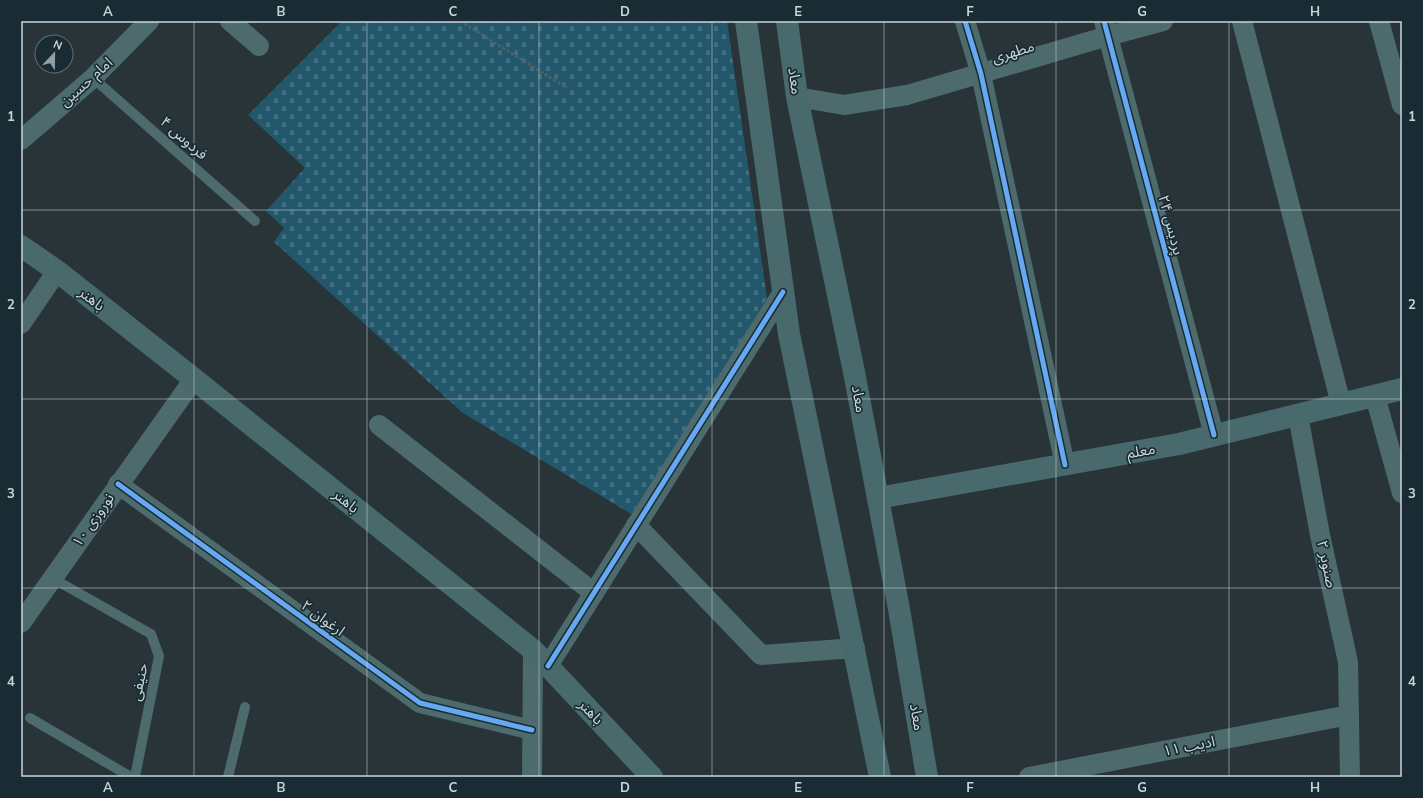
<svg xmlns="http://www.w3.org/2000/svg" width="1423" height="798" font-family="Mulish,'Noto Sans Arabic',sans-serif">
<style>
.cemetery{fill:url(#cemetery-stones)}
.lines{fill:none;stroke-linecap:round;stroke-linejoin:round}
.path{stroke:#4e6465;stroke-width:2.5;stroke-dasharray:3 2;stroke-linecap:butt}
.service{stroke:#4d6a6c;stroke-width:10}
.minor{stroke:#4d6a6c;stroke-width:20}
.secondary{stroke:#496a6c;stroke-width:22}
.cycleway-casing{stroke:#192c34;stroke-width:8}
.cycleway{stroke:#66a8f1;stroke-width:5}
.grid{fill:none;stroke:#c9d5da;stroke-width:1;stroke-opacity:0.55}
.labels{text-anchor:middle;stroke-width:3.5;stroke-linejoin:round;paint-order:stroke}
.street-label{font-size:15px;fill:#c9d5da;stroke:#192c34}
.neatline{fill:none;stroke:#c9d5da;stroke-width:1.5}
.grid-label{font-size:13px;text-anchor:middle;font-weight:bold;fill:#c9d5da}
</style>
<defs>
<pattern id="cemetery-stones" width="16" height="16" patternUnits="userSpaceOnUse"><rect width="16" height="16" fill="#22576c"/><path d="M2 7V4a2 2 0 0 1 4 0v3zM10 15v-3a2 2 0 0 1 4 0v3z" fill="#416e80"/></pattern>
</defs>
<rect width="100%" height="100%" fill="#293439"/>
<polygon class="cemetery" points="342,21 727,21 767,298 638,518 463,413 274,242 284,228 266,211 305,168 248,115"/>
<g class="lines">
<polyline class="path" points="460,21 567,88"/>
<g class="service">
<polyline points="93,78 255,221"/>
<polyline points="52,578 151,634 159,656 135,777"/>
<polyline points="30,718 131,777"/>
<polyline points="228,777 245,707"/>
</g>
<g class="minor">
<polyline points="230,21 259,46"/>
<polyline points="965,21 981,74 1065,465"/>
<polyline points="1104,21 1214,435"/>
<polyline points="1242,21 1341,404"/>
<polyline points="1379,21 1402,105"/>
<polyline points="797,97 844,105 907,95 1108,36 1163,21"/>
<polyline points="21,140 93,78 149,21"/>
<polyline points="21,324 57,271"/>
<polyline points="1375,396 1402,493"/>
<polyline points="1298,415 1320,535 1348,662 1350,777"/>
<polyline points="379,425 594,593"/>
<polyline points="118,484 420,703 532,730"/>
<polyline points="636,525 761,655 855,648"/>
<polyline points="21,623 194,379"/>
<polyline points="548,666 783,292"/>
<polyline points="532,777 533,650"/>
<polyline points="1029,777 1349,715"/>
</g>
<g class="secondary">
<polyline points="746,21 789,334 880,777"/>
<polyline points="787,21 797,97 854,372 899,609 927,777"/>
<polyline points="21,246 57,271 194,379 533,650 652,777"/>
<polyline points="878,498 1179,444 1402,389"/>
</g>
<defs>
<g id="cycleway">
<polyline points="965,21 981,74 1065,465"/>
<polyline points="1104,21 1214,435"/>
<polyline points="118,484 420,703 532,730"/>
<polyline points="548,666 783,292"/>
</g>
</defs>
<use href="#cycleway" class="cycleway-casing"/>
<use href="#cycleway" class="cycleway"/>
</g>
<path class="grid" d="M194 21V777M367 21V777M539 21V777M712 21V777M884 21V777M1056 21V777M1229 21V777M21 210H1402M21 399H1402M21 588H1402"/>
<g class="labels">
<g class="street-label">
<text transform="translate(1013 52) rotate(-17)" y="5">مطهری</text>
<text transform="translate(795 81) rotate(82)" y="5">معاد</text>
<text transform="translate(86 82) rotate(-42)" y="5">امام حسین</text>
<text transform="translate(184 138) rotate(41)" y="5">فردوس ۴</text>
<text transform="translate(1171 225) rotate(75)" y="5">پردیس ۲۴</text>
<text transform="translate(92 299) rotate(38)" y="5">باهنر</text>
<text transform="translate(859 399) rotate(80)" y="5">معاد</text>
<text transform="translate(1141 451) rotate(-10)" y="5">معلم</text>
<text transform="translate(346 501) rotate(39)" y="5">باهنر</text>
<text transform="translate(93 520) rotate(-55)" y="5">نوروزی ۱۰</text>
<text transform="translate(1327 564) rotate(78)" y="5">صنوبر ۲</text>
<text transform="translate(323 618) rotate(36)" y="5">ارغوان ۲</text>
<text transform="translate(139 682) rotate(-78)" y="5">حنیفی</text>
<text transform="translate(591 712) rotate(47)" y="5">باهنر</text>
<text transform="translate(917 717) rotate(80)" y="5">معاد</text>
<text transform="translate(1189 746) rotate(-11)" y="5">ادیب ۱۱</text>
</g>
</g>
<rect width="1423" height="798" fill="none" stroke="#192c34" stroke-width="44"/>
<g transform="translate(54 54) rotate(22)"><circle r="19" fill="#192c34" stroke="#5f7076"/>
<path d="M0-3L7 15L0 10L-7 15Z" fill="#919da2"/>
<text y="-6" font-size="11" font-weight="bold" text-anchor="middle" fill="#c9d5da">N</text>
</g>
<rect x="22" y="22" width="1379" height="754" class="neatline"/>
<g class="grid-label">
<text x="108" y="16">A</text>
<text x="281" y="16">B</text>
<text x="453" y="16">C</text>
<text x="625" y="16">D</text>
<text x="798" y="16">E</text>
<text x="970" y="16">F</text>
<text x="1142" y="16">G</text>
<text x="1315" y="16">H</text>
<text x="11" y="121">1</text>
<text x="1412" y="121">1</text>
<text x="11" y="309">2</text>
<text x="1412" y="309">2</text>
<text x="11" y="498">3</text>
<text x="1412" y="498">3</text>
<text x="11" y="686">4</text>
<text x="1412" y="686">4</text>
<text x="108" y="792">A</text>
<text x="281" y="792">B</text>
<text x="453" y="792">C</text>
<text x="625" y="792">D</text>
<text x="798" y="792">E</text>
<text x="970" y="792">F</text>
<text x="1142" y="792">G</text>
<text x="1315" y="792">H</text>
</g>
</svg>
